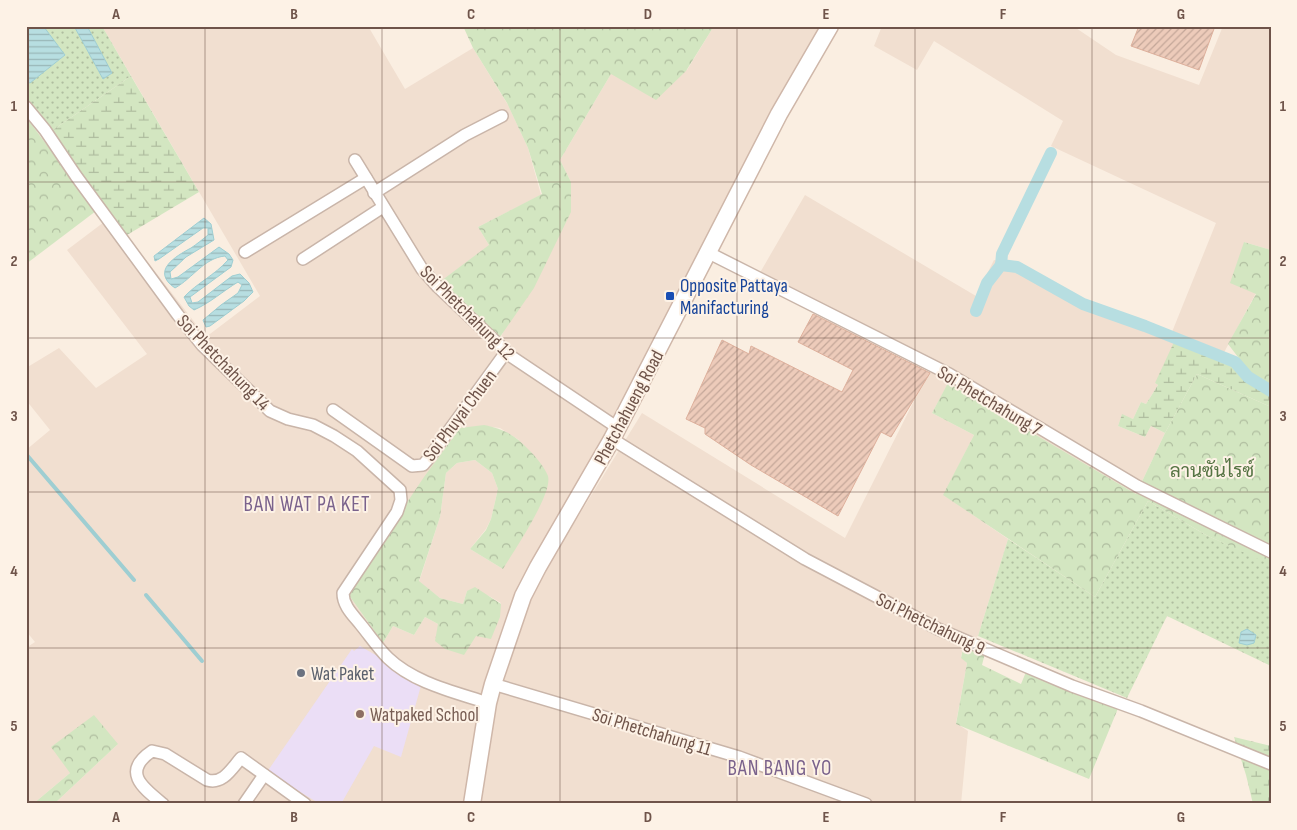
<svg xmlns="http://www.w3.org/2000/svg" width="1297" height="830" font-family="'Sofia Sans Condensed',Sarabun,sans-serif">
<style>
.residential{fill:#f1dfd0;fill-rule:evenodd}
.education{fill:#ebdef6}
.grass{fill:url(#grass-dots)}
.forest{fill:url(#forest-crowns)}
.wetland{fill:url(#wetland-marsh)}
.water{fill:url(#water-rules);stroke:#9eced2}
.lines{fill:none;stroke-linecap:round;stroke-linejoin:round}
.stream{stroke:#9eced2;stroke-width:4}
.canal{stroke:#b7dee1;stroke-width:12}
.building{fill:url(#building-hatch);stroke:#deb09c}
.minor-casing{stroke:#c9b5a9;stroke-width:14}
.secondary-casing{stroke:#cfb7a9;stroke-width:19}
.minor{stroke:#fff;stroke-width:11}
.secondary{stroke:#fff;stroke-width:16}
.grid{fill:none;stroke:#6f544a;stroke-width:1;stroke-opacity:0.55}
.transit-dot{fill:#1a4fb4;stroke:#fdf2e6;stroke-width:2}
.worship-dot{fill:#6b7280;stroke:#fdf2e6;stroke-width:2}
.education-dot{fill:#8d6e63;stroke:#fdf2e6;stroke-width:2}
.labels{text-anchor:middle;stroke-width:4;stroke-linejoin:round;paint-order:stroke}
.transit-label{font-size:19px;fill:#164399;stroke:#fdf2e6;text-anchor:start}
.street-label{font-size:19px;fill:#6f544a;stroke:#fdf2e6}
.park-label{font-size:19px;fill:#557443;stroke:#fdf2e6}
.worship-label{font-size:19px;fill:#5b616d;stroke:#fdf2e6;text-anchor:start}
.education-label{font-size:19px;fill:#785e54;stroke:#fdf2e6;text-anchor:start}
.quarter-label{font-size:21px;letter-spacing:1px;fill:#7a628c;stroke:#fdf2e6}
.neatline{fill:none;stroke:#6f544a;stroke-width:2}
.grid-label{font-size:16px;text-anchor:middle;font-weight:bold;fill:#6f544a}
</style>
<defs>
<pattern id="grass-dots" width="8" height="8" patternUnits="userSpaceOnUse" patternTransform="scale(1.25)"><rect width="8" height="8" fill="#d3e6c1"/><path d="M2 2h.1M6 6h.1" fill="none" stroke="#afbd9f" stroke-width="1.8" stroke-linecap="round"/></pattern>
<pattern id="forest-crowns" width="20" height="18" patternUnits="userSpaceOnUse" patternTransform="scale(1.25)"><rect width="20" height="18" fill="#d3e6c1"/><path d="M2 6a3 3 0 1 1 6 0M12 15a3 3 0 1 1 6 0" fill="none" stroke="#afbd9f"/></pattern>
<pattern id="wetland-marsh" width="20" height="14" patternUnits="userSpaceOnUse" patternTransform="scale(1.25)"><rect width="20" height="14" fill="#d3e6c1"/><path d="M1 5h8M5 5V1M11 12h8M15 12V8" fill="none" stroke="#afbd9f"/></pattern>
<pattern id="water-rules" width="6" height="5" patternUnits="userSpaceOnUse" patternTransform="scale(1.25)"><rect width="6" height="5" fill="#b7dee1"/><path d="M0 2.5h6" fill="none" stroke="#99b7b8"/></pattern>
<pattern id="building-hatch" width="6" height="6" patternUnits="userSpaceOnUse" patternTransform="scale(1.25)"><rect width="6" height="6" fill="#edcbba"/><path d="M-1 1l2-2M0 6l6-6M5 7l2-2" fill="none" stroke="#c4a799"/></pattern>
</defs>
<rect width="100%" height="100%" fill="#faeee1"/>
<g class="residential">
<path d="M102 26H368L405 89 473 48 508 105 528 148 541 195 478 227 489 245 501 337 571 182 560 160 611 74 687 70 714 26H825L490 675 472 804H54L118 744 70 773 33 804H26V648L35 642 26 631V450L50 430 26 400V368L59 348 96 388 147 354 67 250 112 216 206 337 260 296ZM484 426 500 428 519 440 503 569 470 549 486 529 491 519 498 489 492 473 475 460 457 463 446 473 440 517 419 582 440 598 463 604 467 591 489 596 501 603 476 635 438 624 425 617 414 635 393 626 383 643 348 594 460 428Z"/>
<polygon points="882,26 1073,26 1116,55 1199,85 1223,26 1271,26 1271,250 1244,242 1256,293 1220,360 1204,353 1155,383 1158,385 1146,404 1141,402 1133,419 1122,415 1118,426 1145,437 1151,426 1165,433 1136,494 948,384 932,413 974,435 944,495 1008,539 978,636 964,644 961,657 967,663 956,723 968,731 961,804 479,804 495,705 522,617 555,554 642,413 845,538 929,371 754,283 805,195 976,296 994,260 1017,265 1081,299 1172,332 1216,223 1051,146 1063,121 934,41 917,70 874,46"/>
</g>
<polygon class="education" points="360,646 422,682 401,757 374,746 341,804 320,804 267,772 352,649 354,651"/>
<g class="grass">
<polygon points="42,26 74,26 103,79 112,73 87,26 102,26 131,76 50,132 26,99 26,81 30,83 65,55"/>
<polygon points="1148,501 1206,535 1271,564 1271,666 1167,616 1127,698 978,636 1008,539 1095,597"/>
</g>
<g class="forest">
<polygon points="463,26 714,26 686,71 656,100 611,74 560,160 571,182 571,212 534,288 500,337 441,281 489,245 478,227 542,194 528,148 507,103 473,48"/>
<polygon points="26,117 96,211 26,264"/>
<polygon points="1244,242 1271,250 1271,386 1251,374 1228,344 1256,294 1230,283"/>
<polygon points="1197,374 1271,407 1271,565 1206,535 1148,501 1095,597 943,495 974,435 932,413 948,383 1136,494 1165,433"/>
<path d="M484 425C505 429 516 436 530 451 537 458 545 468 548 476 553 494 513 552 503 569L470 549 486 530 491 519 498 489 492 473 475 460 457 463 446 473 440 517 419 581 440 598 463 604 467 591 475 587 501 604 500 617 491 639 476 636 464 655 445 649 435 641 438 624 425 617 414 635 393 626 383 643 348 594 351 586 424 477 460 428Z"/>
<polygon points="964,644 985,653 982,665 1021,684 1026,672 1119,706 1089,779 956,724 967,663 961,658"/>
<polygon points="94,715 118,744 54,804 33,804 70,773 51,747"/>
</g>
<g class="wetland">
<polygon points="131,76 199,192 127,235 50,132"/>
<polygon points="1174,342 1231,364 1238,369 1247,380 1271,395 1271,407 1197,374 1165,433 1151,426 1145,437 1118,426 1122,414 1133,419 1141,402 1146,404 1158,385 1155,383"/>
<polygon points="1234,737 1271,746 1271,804 1253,804 1246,775"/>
</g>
<g class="water">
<polygon points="34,26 44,27 65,55 30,83 26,81 26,31"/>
<polygon points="74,26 87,26 112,73 103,79"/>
<path d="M204 218 211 224 214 240 186 257 170 272 171 279 178 277 219 247 229 254 233 260 231 267 190 297 192 303 198 302 232 276 240 274 249 283 253 292 244 301 210 326 206 327 203 320 221 305 238 293 242 285 238 282C223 291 210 303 194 310L189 306 184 297C197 283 215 275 228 260L225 256C204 258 193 278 175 288 150 271 176 256 191 248 197 244 203 239 208 235V228H203L159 259 155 261 154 256Z"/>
<polygon points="1247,629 1256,635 1254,643 1247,645 1239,643 1241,632"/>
</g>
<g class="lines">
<g class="stream">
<polyline points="26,454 134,580"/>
<polyline points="146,595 202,661"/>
</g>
<g class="canal">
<polyline points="1001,265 1002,254 1051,153"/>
<polyline points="976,311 987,283 1001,265 1017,267 1083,304 1145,326 1235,362 1248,377 1271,391"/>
</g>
</g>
<g class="building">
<polygon points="1139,26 1215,26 1199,70 1131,46"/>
<polygon points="813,314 930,373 891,437 881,432 838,516 751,465 705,434 705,428 686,419 722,340 749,354 751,346 842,392 853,370 798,342"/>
</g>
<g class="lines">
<defs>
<g id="minor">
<path d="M26 107 45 130 76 176 178 315 202 345 270 411 288 419 313 425 334 436 357 451 400 490 401 500 397 512 343 593C343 606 353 615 361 625 370 636 378 648 388 658 414 683 455 692 488 703"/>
<polyline points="355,160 422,269 438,287 512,357 618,428"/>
<polyline points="374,193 465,135 502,116"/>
<polyline points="245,252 366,178"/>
<polyline points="707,252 949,374 1137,486 1271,552"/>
<polyline points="303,259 383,207"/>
<polyline points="333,410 412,466 423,465 429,458 506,352"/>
<polyline points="612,439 805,559 938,629 1072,686 1141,711 1271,764"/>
<polyline points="493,684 739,757 866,804"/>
<path d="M163 804C143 788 121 772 152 751L165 754 207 780C223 785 232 768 241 758L305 804"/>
<polyline points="244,804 264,775"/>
</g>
<polyline id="secondary" points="472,804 488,703 493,684 523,596 538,567 612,439 779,114 830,26"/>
</defs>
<use href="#minor" class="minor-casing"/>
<use href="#secondary" class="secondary-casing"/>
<use href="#minor" class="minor"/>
<use href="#secondary" class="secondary"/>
</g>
<path class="grid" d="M205 26V804M382 26V804M560 26V804M737 26V804M915 26V804M1092 26V804M26 182H1271M26 338H1271M26 492H1271M26 648H1271"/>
<rect class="transit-dot" x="665" y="291" width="10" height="10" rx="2.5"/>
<circle class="worship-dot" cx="301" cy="673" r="5"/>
<circle class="education-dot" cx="360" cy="714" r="5"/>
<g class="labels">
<g class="transit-label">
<text x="680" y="292">Opposite Pattaya<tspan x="680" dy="22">Manifacturing</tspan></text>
</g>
<g class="street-label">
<text transform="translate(468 312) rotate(45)" y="7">Soi Phetchahung 12</text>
<text transform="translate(224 362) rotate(46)" y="7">Soi Phetchahung 14</text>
<text transform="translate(990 400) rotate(31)" y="7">Soi Phetchahung 7</text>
<text transform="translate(628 407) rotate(-62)" y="7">Phetchahueng Road</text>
<text transform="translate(459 415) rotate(-53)" y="7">Soi Phuyai Chuen</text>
<text transform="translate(931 623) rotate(26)" y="7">Soi Phetchahung 9</text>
<text transform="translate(652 731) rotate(17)" y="7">Soi Phetchahung 11</text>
</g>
<g class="park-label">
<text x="1212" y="477">ลานซันไรซ์</text>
</g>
<g class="worship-label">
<text x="311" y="680">Wat Paket</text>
</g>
<g class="education-label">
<text x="370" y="721">Watpaked School</text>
</g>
<g class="quarter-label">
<text x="307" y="511">BAN WAT PA KET</text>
<text x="780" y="775">BAN BANG YO</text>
</g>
</g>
<rect width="1297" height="830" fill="none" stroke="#fdf2e6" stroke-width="55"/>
<rect x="28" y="28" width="1242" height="774" class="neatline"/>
<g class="grid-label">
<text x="116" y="19">A</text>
<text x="294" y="19">B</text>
<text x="471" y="19">C</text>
<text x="648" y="19">D</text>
<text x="826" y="19">E</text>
<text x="1003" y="19">F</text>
<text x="1181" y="19">G</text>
<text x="14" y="111">1</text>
<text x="1283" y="111">1</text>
<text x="14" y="266">2</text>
<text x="1283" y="266">2</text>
<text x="14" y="421">3</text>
<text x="1283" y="421">3</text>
<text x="14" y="576">4</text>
<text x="1283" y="576">4</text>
<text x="14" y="731">5</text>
<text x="1283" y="731">5</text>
<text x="116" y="822">A</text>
<text x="294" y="822">B</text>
<text x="471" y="822">C</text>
<text x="648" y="822">D</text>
<text x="826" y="822">E</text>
<text x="1003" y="822">F</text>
<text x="1181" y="822">G</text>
</g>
</svg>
